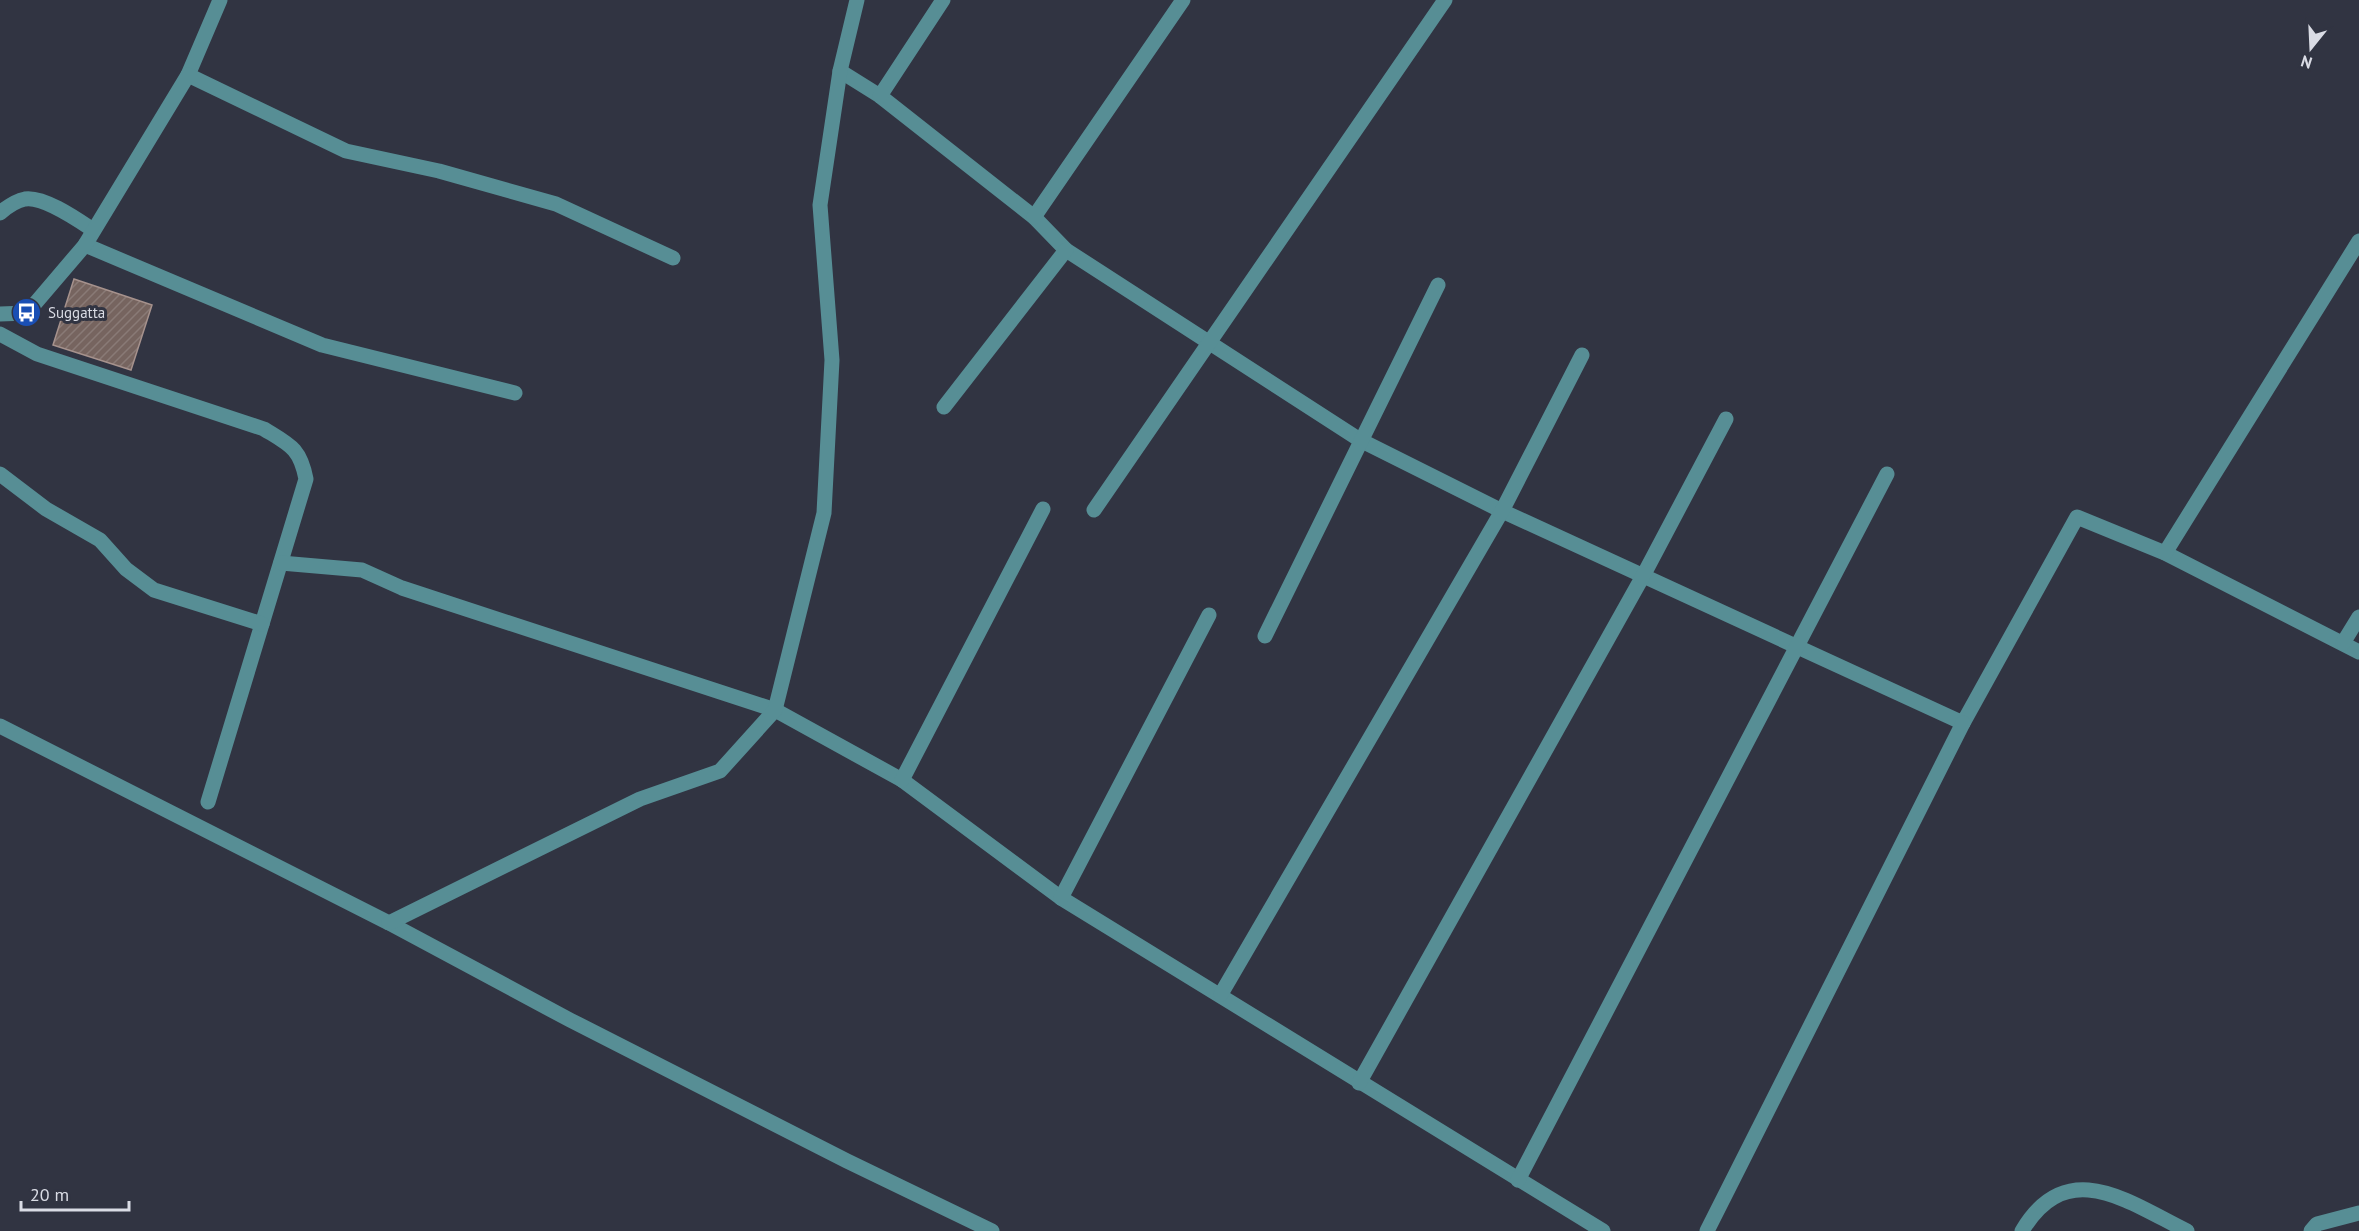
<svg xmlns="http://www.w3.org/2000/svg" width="2359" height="1231" font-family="'PT Sans',sans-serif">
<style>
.building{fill:url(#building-hatch);stroke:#a6928d;stroke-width:1.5}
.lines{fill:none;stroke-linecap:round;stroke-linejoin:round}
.minor{stroke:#578e95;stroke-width:15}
.labels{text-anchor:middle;stroke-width:6;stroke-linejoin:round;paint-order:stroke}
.poi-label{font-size:15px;fill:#dadce5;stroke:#313442;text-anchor:start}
</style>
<defs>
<pattern id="building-hatch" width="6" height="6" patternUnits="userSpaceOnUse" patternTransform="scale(1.5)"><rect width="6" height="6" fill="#76645f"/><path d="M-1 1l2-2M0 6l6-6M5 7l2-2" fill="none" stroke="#897a76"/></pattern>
</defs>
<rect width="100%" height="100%" fill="#313442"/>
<polygon class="building" points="74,279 152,305 131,370 53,345"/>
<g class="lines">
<g class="minor">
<polyline points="840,71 880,96 1034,217 1066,250 1360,440 1502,511 1963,723 2077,517 2165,553 2359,652"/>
<polyline points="188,75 220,0"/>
<polyline points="880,96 943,0"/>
<path d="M0 213C7 207 15 201 25 199 44 196 78 220 93 230"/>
<polyline points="1034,217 1183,0"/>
<polyline points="85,245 322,345 515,393"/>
<polyline points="0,314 27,313 85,245 188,75 346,151 439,171 556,204 673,258"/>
<path d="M0 334 37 354 264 429C290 445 300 448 306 479L208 802"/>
<polyline points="944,407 1066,250"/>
<polyline points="0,474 46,509 100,540 126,569 154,590 262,624"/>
<polyline points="1094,510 1445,0"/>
<polyline points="2165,553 2359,241"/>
<polyline points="281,563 362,570 402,588 775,710 902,780 1061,898 1603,1231"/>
<polyline points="1265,636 1438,285"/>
<polyline points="2343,643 2359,617"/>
<polyline points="0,726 389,923 570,1020 847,1161 992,1231"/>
<polyline points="902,780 1043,509"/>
<polyline points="1061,898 1209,615"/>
<polyline points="389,923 640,799 720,771 775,710 824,513 832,360 820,205 840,71 857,0"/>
<polyline points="1221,994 1502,511 1582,355"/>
<polyline points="1359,1083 1643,576 1726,419"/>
<polyline points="1518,1180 1887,474"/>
<polyline points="1707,1231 1963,723"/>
<path d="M2022 1231C2067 1155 2128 1202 2187 1231"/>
<polyline points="2311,1231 2317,1224 2359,1213"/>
</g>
</g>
<defs>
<symbol id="bus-disc" viewBox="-11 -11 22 22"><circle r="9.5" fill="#1a4fb4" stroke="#313442"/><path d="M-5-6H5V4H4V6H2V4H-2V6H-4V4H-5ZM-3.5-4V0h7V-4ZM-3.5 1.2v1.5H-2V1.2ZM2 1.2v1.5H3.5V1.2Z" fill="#fff"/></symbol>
</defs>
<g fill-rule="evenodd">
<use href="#bus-disc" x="10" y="296" width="33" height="33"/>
</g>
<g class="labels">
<g class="poi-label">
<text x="48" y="318">Suggatta</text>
</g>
</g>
<g transform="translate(2311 48) rotate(198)" stroke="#313442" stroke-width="4.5" paint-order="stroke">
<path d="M0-4.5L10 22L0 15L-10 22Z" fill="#dadce5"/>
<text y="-9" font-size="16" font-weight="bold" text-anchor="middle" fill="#dadce5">N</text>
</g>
<path d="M21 1201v9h108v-9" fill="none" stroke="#dadce5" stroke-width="3"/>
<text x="30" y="1201" font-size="18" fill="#dadce5" stroke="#313442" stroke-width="4.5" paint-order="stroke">20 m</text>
</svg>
